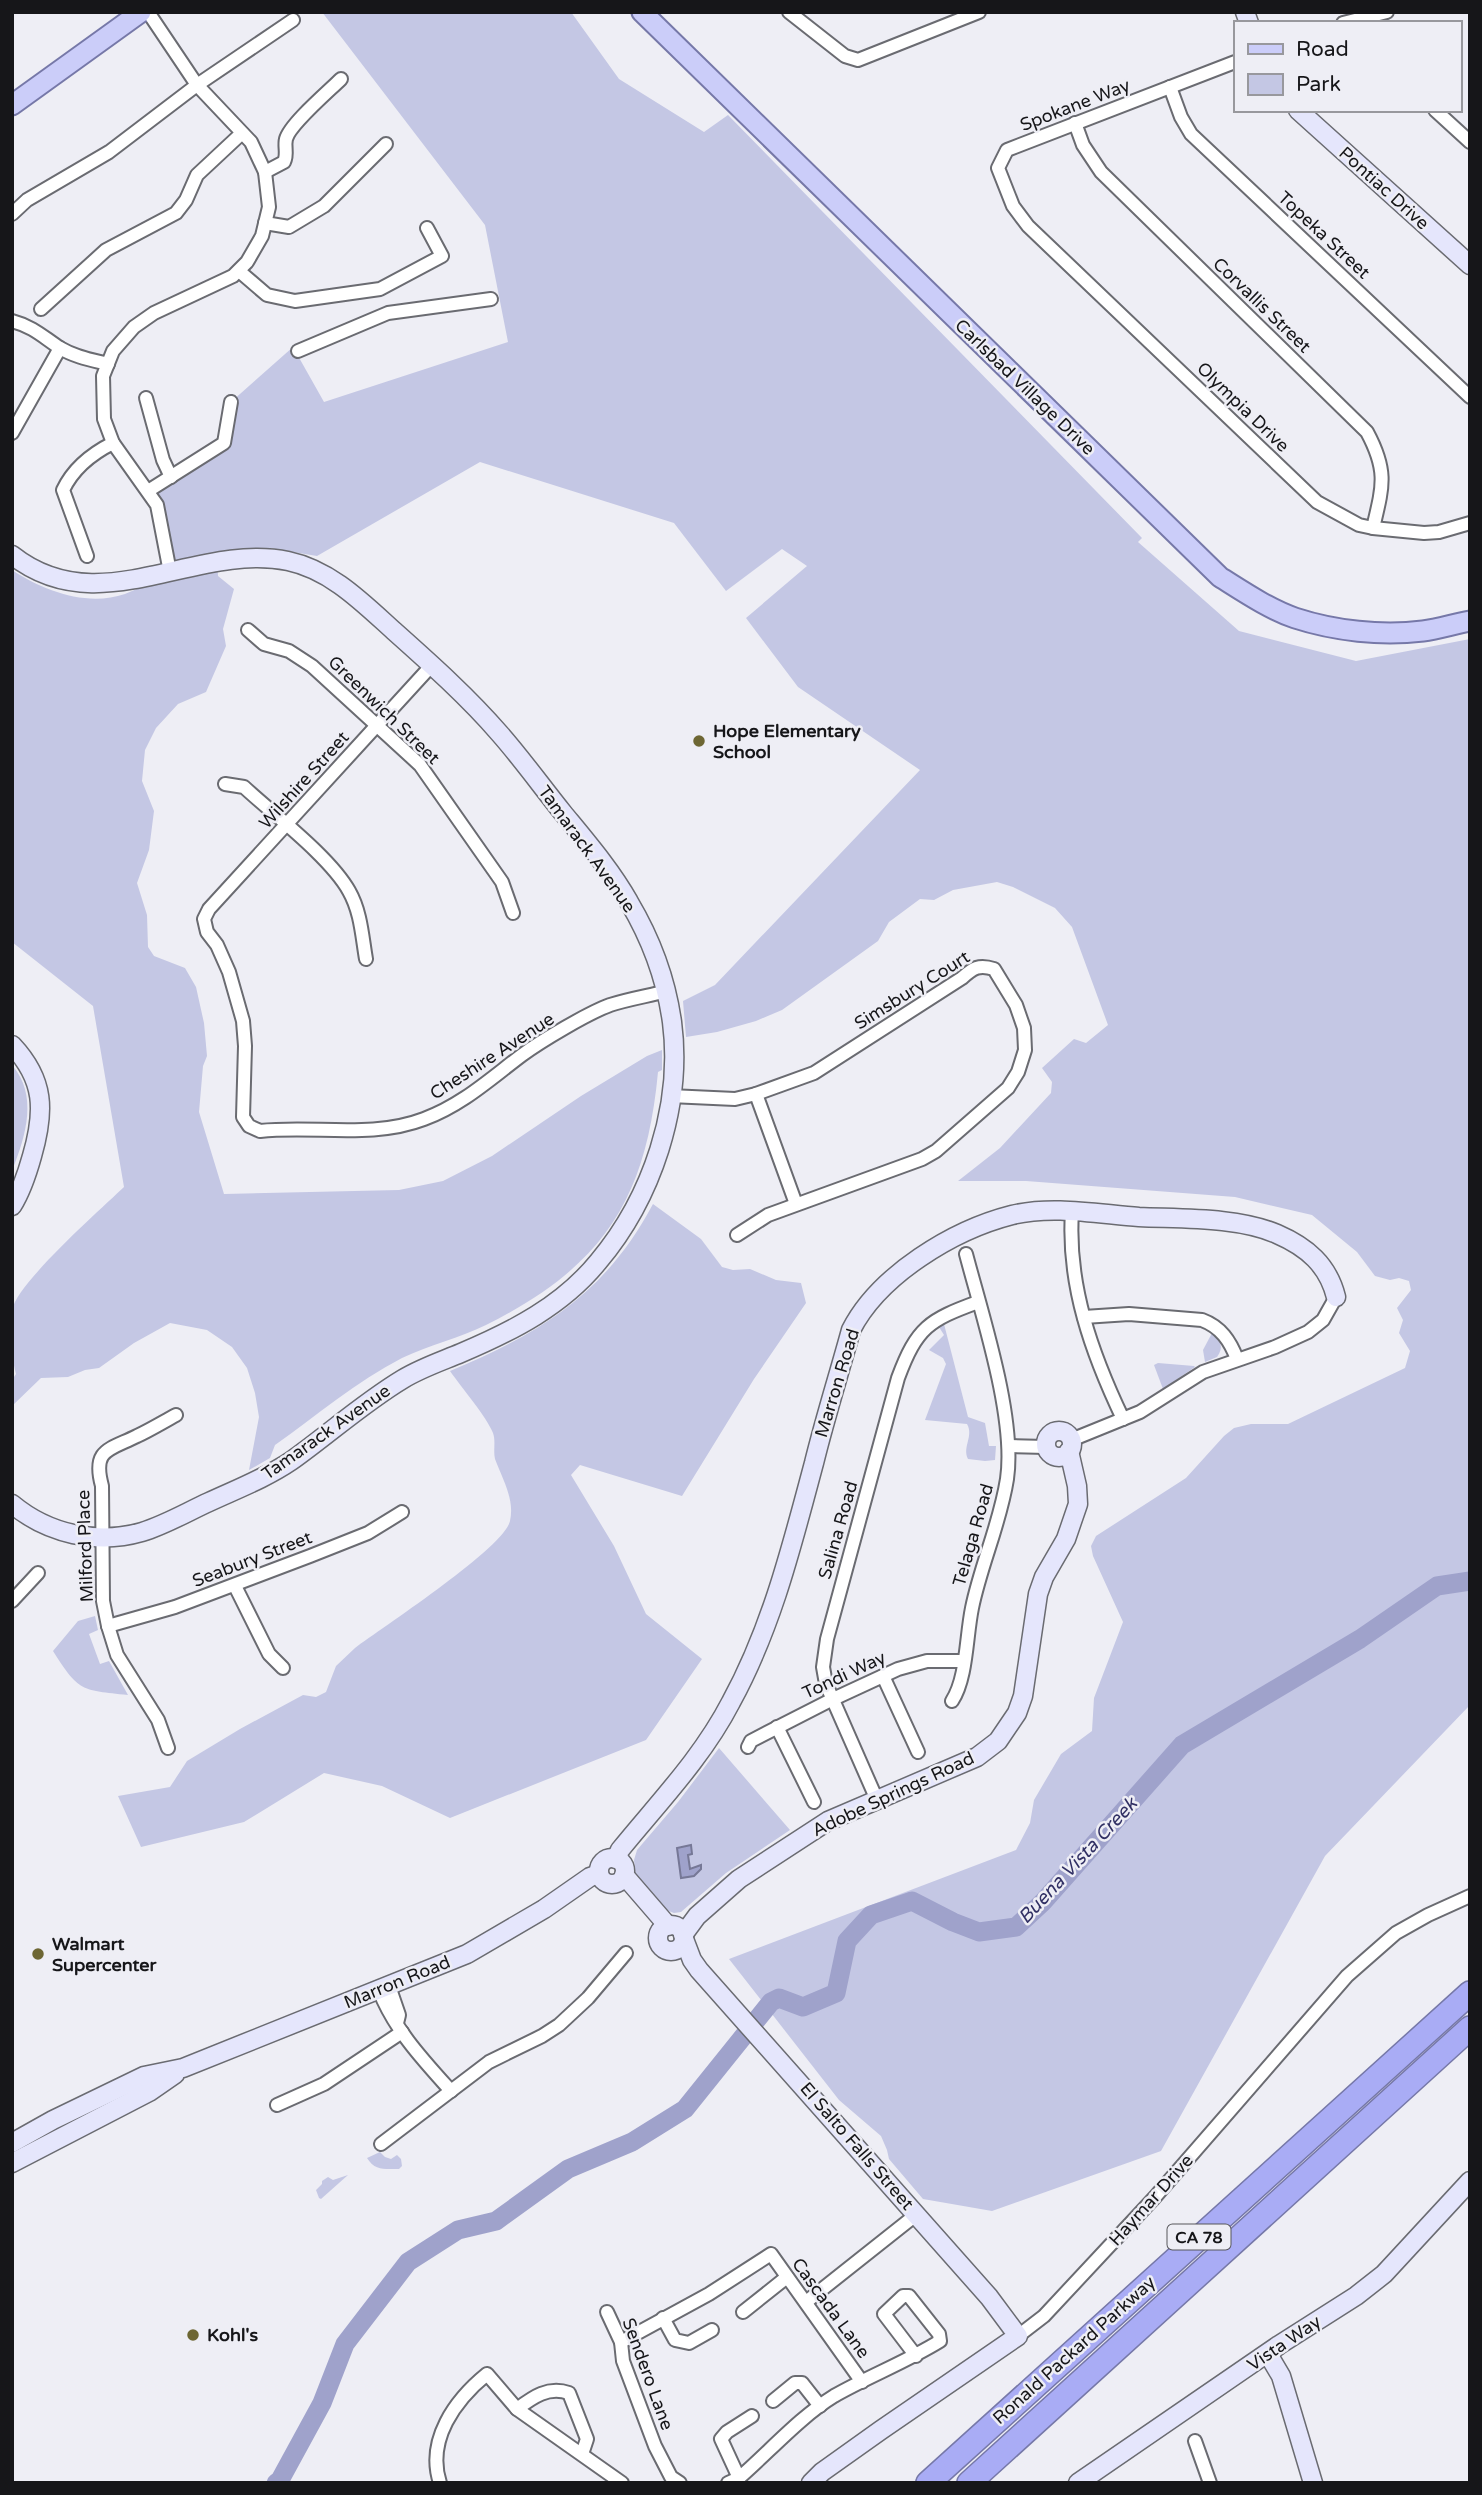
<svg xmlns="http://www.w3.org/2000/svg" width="1482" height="2495" font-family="'Varela Round',sans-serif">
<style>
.green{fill:#c4c7e4}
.water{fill:#9fa2cb;stroke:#767896;stroke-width:2}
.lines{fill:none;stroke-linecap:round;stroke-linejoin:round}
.river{stroke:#9fa2cb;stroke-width:19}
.street-casing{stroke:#6a6b71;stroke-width:16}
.secondary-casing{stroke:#6a6b71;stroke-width:21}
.primary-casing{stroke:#7678a8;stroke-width:23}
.highway-casing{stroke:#7678a8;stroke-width:26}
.street{stroke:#fff;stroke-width:12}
.secondary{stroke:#e5e6fc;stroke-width:18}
.primary{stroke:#cbcdf9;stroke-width:19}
.highway{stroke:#a9acf5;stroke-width:23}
.poi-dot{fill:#6d6633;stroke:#eeeef5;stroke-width:2.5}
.labels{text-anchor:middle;stroke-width:5;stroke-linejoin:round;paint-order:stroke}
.shield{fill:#eeeef5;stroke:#57575b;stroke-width:2}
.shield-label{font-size:16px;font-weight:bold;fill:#161619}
.street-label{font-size:18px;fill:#161619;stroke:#eeeef5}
.poi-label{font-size:18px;font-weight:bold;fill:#161619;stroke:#eeeef5;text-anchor:start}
.water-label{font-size:19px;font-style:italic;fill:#313064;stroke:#eeeef5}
</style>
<rect width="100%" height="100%" fill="#eeeef5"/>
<g class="green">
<path d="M322 12H571L619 79 704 132 728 115 1142 538 1138 542 1239 631 1356 661 1470 639V1705L1325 1856 1161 2151 992 2211 923 2199 889 2159 887 2150 881 2136 839 2100 729 1959 1016 1850 1030 1823 1034 1800 1061 1754 1092 1731 1094 1698 1123 1622 1093 1556 1091 1546 1096 1536 1186 1478 1224 1436 1234 1428 1251 1424H1288L1405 1368 1410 1351 1399 1333 1403 1320 1397 1308 1411 1290 1409 1281 1399 1278 1390 1280 1375 1276 1357 1252 1312 1215 1235 1197 1026 1181H958L1000 1148 1051 1093 1052 1082 1042 1068 1074 1039 1086 1043 1108 1025 1072 927 1055 908 1013 887 997 882 953 890 934 900 920 899 889 922 878 941 782 1010 756 1021 717 1032 686 1037 683 1001 715 985 920 770 798 687 746 618 807 566 782 549 726 591 674 523 480 462 317 556 269 548 233 551 217 557 218 576 234 589 223 629 226 646 206 692 178 704 156 728 145 750 142 781 154 811 149 850 137 883 147 915 148 947 154 956 185 968 196 987 204 1023 207 1056 203 1066 199 1112 224 1194 399 1190 443 1181 492 1156 581 1096 647 1056 662 1050V1070L658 1072C646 1201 602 1267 486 1325 460 1338 429 1345 402 1358 357 1381 316 1416 275 1445L270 1458 249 1470 259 1417 255 1393 247 1368 232 1347 207 1330 170 1323 134 1343 99 1368 85 1370 68 1377 41 1378 12 1406V1380L16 1374C11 1355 9 1329 12 1310 17 1283 101 1209 124 1187L93 1006 12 942V570C44 591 87 607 125 594 141 588 155 579 170 572L148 491 224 443 231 402 293 347 324 402 508 342 485 225Z"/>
<path d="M12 1065C38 1095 26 1135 13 1168Z"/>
<path d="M653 1204 701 1239 722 1267 733 1270 750 1269 776 1280 801 1283 806 1303 754 1379 682 1496 580 1465 571 1475 614 1546 646 1614 702 1659 646 1740 450 1818 382 1786 324 1773 244 1822 141 1847 118 1796 170 1787 187 1761 240 1729 303 1695 316 1697 326 1692 336 1666 355 1648C383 1627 504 1548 510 1521 515 1499 502 1478 495 1459 493 1451 496 1441 493 1433 487 1417 461 1387 450 1371 541 1333 605 1294 653 1204Z"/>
<path d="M944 1324 968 1417 985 1423 989 1446H996L995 1460 985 1461 968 1459C962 1447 974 1436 967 1424L925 1420 946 1364 943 1358 929 1350 944 1335 939 1327Z"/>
<path d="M1212 1333C1221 1341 1224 1347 1217 1357L1205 1362 1203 1350Z"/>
<polygon points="1158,1363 1194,1366 1195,1367 1163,1389 1154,1365"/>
<path d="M95 1616 98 1630 89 1634 100 1664 109 1661 128 1695C81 1690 79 1692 53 1651L78 1621Z"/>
<polygon points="719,1748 790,1830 726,1873 681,1912 674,1913 663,1909 636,1878 634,1860 637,1850 678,1802"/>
<path d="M380 2152 385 2157 391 2159 397 2155 401 2159 402 2166 399 2169C385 2169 375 2171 367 2158Z"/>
<polygon points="348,2175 321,2199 319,2198 316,2190 322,2184 322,2181 328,2177 333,2180"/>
</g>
<polygon class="water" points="691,1845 692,1854 688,1855 690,1869 701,1865 701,1869 694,1876 681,1878 677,1848"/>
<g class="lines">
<polyline class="river" points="276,2483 280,2480 322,2403 345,2344 408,2262 458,2230 496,2221 568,2169 632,2142 685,2109 771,2002 779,1998 803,2007 836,1993 847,1941 871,1915 912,1901 953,1922 979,1932 1016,1927 1043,1902 1182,1745 1360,1639 1437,1586 1470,1581"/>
<defs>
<g id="street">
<polyline points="148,12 197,85 251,142 265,172 269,207 262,236 247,262 233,276 154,313 134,327 113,351 103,376 104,419 113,443 157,505 170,572"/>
<polyline points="789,12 845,56 858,60 979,12"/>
<polyline points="1343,23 1387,12"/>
<polyline points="1235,62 1007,150 998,168 1013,206 1028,226 1317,502 1359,525 1373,528 1424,533 1439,532 1470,523"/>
<polyline points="1170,87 1181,117 1191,134 1470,397"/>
<polyline points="1435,110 1470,142"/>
<path d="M1075 123 1083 145 1101 172 1367 432C1388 471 1383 486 1373 528"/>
<path d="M265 172 284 162C288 154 284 147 286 139 290 124 329 91 341 79"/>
<polyline points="12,214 27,200 109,152 197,85 293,20"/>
<polyline points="265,223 289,227 324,206 386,144"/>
<polyline points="239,271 267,295 295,301 380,289 442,256 427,228"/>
<polyline points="41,309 106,250 176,213 186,200 197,175 242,133"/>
<path d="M12 321C34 327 43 337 60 348 75 357 92 360 108 364"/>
<polyline points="298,351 388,313 491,299"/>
<polyline points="146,398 163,460 171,477"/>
<polyline points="12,433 60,348"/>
<polyline points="148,491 224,443 231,402"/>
<path d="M87 556 63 490C73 469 93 453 113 443"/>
<polyline points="248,630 264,644 289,651 312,666 420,765 502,882 513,913"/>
<path d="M432 665 209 909 204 919 207 932 217 945 229 972 243 1021 245 1046 243 1117 249 1126 260 1131C314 1125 372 1139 424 1119 462 1105 490 1079 522 1055 541 1041 588 1013 610 1005 628 999 648 996 667 991"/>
<path d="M225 784 244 787C273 814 330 857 349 891 361 912 362 936 366 959"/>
<polyline points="756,1094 796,1204"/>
<path d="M670 1096 735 1099 756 1094 814 1073 962 978C973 968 979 964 994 969L1016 1005 1024 1028 1025 1050 1018 1072 1008 1088 936 1151 922 1159 768 1215 737 1235"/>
<path d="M1072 1212C1067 1285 1092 1354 1123 1419"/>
<path d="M1084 1317 1129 1314 1202 1320C1221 1327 1230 1341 1237 1359"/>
<polyline points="1071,1440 1140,1412 1203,1372 1275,1347 1308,1332 1323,1320 1336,1297"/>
<polyline points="1009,1446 1046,1447"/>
<polyline points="235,1586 269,1654 283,1668"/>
<polyline points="12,1601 38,1573"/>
<polyline points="108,1626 175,1607 310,1556 368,1533 402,1512"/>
<polyline points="883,1676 918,1752"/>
<path d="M952 1701C967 1678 966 1637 972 1608 981 1564 1000 1524 1007 1479 1016 1418 982 1315 966 1254"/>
<polyline points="777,1727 814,1802"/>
<polyline points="748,1747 751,1741 831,1700 898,1669 927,1661 964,1661"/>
<path d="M168 1748 158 1720 117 1655 108 1626 103 1601 102 1486C92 1449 109 1450 137 1436 150 1430 163 1422 176 1415"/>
<path d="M877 1800 826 1684 823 1667 827 1639 898 1378C917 1327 929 1320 978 1302"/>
<polyline points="389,1986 399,2015 397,2023"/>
<path d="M379 1990C394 2029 423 2060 451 2091"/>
<polyline points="277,2105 324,2084 402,2032"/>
<polyline points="381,2144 489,2062 542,2036 559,2025 588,1998 626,1953"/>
<polyline points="806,2302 917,2214"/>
<polyline points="607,2312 621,2342 623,2361 655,2446 671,2477 680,2483"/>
<polyline points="743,2312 787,2277"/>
<polyline points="663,2318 675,2340 689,2343 712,2330"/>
<polyline points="1018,2336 1044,2316 1155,2197 1347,1976 1396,1933 1428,1915 1470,1896"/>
<polyline points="621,2342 709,2294 771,2254 862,2382"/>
<polyline points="773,2401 795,2383 802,2383 820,2406"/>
<path d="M517 2409C533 2397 548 2386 569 2393L587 2439 582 2454"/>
<polyline points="1195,2441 1210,2483"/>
<polyline points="739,2478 721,2439 727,2432 752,2416"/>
<path d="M440 2483C426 2440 455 2400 487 2374L517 2409 622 2483"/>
<path d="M728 2483 739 2478C770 2451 800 2417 834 2396 869 2376 906 2362 940 2341L939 2334 909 2296H903L884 2314 916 2356"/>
</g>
<g id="secondary">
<polyline points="1245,12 1249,23"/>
<polyline points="1298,110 1470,265"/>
<path d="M12 555C99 624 194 542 288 561 331 570 363 603 394 631 431 664 468 697 500 734 522 759 542 787 563 813 586 841 611 870 629 902 651 939 666 979 672 1022 683 1106 652 1198 598 1262 562 1306 513 1331 461 1353 442 1361 421 1368 403 1379 363 1403 329 1434 291 1461 266 1478 237 1489 209 1502 187 1512 165 1525 142 1532 97 1545 48 1534 12 1504"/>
<path d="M12 1045C45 1080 45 1111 32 1156 27 1174 22 1190 12 1206"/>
<circle cx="1059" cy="1444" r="13"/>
<circle cx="612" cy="1871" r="13"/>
<path d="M616 1859 620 1850C659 1802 702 1758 731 1702 772 1627 792 1545 814 1463 825 1418 839 1374 851 1330 879 1275 953 1230 1012 1215 1052 1205 1098 1214 1139 1217 1182 1219 1238 1217 1277 1234 1307 1247 1328 1265 1336 1297"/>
<polyline points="624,1875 668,1926"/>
<circle cx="671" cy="1938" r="13"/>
<polyline points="683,1935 697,1916 739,1879 828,1821 977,1757 998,1741 1017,1713 1023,1696 1038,1594 1044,1577 1066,1539 1078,1504 1077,1486 1069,1451"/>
<polyline points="684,1939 692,1960 699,1970 989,2297 1018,2336 881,2430 822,2472 811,2483"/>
<polyline points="12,2143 53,2120 144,2076 183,2068 467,1954 544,1909 590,1877 599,1874"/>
<polyline points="12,2163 149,2092 175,2074"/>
<polyline points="1268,2354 1281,2376 1313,2483"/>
<polyline points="1078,2483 1279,2345 1356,2296 1384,2274 1470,2181"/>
</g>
<g id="primary">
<path d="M642 12 1220 577C1244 592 1269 609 1295 618 1335 631 1381 636 1423 631 1438 629 1454 624 1470 621"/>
<polyline points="12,105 141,12"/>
</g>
<g id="highway">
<polyline points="928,2483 1470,1993"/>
<polyline points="969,2483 1470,2028"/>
</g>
</defs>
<use href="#street" class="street-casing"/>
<use href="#secondary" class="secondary-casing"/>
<use href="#primary" class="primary-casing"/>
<use href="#highway" class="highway-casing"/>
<use href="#street" class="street"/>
<use href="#secondary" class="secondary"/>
<use href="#primary" class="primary"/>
<use href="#highway" class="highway"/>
</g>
<g class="poi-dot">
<circle cx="699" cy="741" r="7"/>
<circle cx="38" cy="1954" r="7"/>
<circle cx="193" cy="2335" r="7"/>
</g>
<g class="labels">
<rect class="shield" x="1167.5" y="2224.5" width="63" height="25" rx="5"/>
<g class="shield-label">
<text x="1199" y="2243">CA 78</text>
</g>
<g class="street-label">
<text transform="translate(1075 105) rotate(-21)" y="6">Spokane Way</text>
<text transform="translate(1384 188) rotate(42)" y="6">Pontiac Drive</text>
<text transform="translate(1324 235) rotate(43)" y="6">Topeka Street</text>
<text transform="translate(1262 305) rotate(44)" y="6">Corvallis Street</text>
<text transform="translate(1025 387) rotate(44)" y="6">Carlsbad Village Drive</text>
<text transform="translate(1243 407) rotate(44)" y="6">Olympia Drive</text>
<text transform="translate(384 710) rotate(44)" y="6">Greenwich Street</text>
<text transform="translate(304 780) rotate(-48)" y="6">Wilshire Street</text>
<text transform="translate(587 849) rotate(54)" y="6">Tamarack Avenue</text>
<text transform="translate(912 990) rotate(-32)" y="6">Simsbury Court</text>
<text transform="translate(492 1056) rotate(-33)" y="6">Cheshire Avenue</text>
<text transform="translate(837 1383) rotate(-73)" y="6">Marron Road</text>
<text transform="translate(326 1432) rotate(-35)" y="6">Tamarack Avenue</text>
<text transform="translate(838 1530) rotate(-74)" y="6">Salina Road</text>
<text transform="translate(973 1535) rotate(-74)" y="6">Telaga Road</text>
<text transform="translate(85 1546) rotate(-92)" y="6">Milford Place</text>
<text transform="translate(252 1559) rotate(-21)" y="6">Seabury Street</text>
<text transform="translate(844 1675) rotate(-25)" y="6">Tondi Way</text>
<text transform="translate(893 1794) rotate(-25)" y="6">Adobe Springs Road</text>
<text transform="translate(397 1982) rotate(-22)" y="6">Marron Road</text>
<text transform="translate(857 2146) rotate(49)" y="6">El Salto Falls Street</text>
<text transform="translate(1151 2200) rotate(-48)" y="6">Haymar Drive</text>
<text transform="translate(831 2308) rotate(54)" y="6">Cascada Lane</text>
<text transform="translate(1284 2343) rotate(-34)" y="6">Vista Way</text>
<text transform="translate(1074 2350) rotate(-42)" y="6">Ronald Packard Parkway</text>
<text transform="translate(648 2374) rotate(70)" y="6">Sendero Lane</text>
</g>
<g class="poi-label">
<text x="713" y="737">Hope Elementary<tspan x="713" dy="21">School</tspan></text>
<text x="52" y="1950">Walmart<tspan x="52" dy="21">Supercenter</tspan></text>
<text x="207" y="2341">Kohl's</text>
</g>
<g class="water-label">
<text transform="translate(1077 1860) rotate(-47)" y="7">Buena Vista Creek</text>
</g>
</g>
<rect width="1482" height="2495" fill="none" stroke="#161619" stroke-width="28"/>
<rect x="1234" y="21" width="228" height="91" fill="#eeeef5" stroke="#98989d" stroke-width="2"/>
<rect x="1248" y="44" width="35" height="10" fill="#cbcdf9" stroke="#98989d" stroke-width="2"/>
<text x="1296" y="56" font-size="21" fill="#161619">Road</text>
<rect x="1248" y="74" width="35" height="21" fill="#c4c7e4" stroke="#98989d" stroke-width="2"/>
<text x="1296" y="91" font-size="21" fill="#161619">Park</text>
</svg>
